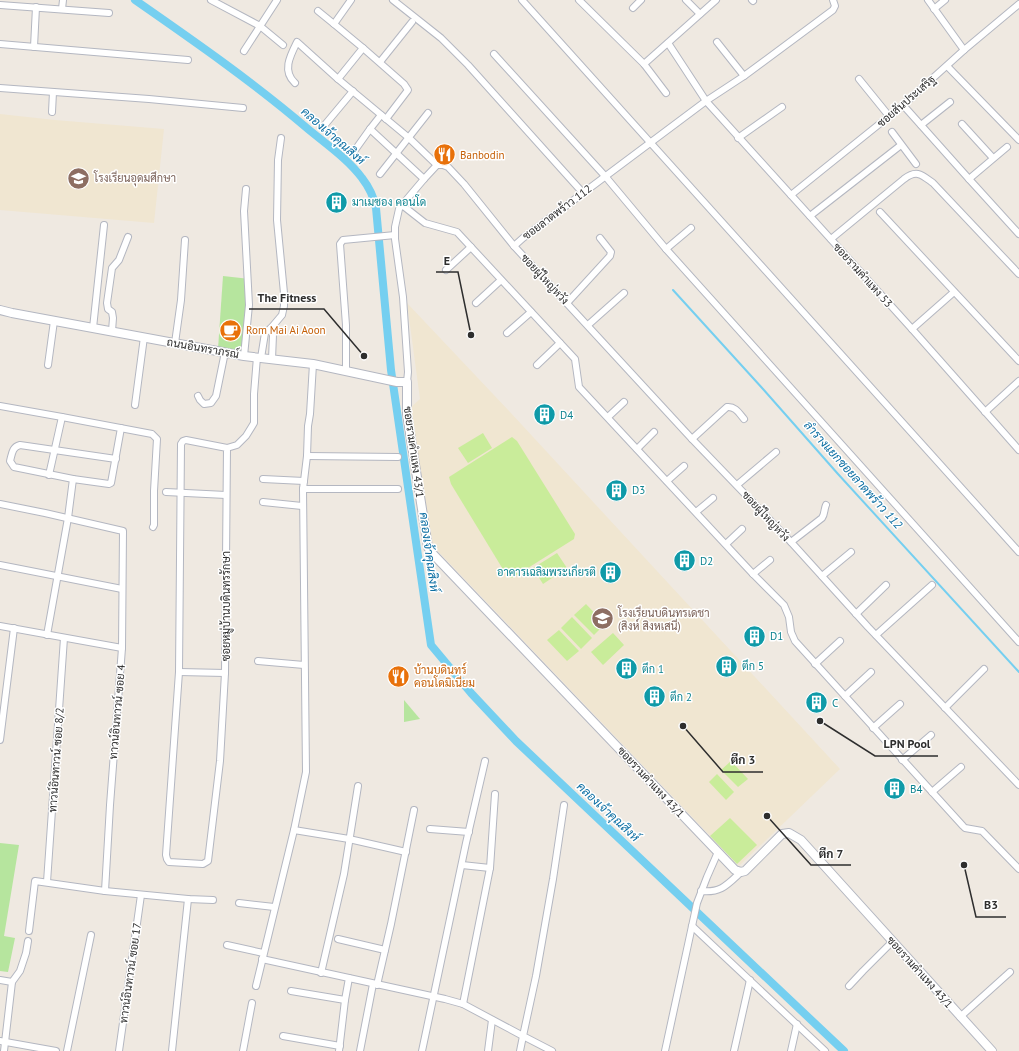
<svg xmlns="http://www.w3.org/2000/svg" width="1019" height="1051" font-family="'PT Sans',Sarabun,sans-serif">
<style>
.education{fill:#f0e6d1}
.green{fill:#b6e59e}
.pitch{fill:#c9ec9a}
.lines{fill:none;stroke-linecap:round;stroke-linejoin:round}
.stream{stroke:#75cff0;stroke-width:2}
.canal{stroke:#75cff0;stroke-width:8}
.minor-casing{stroke:#b4b7c1;stroke-width:8}
.tertiary-casing{stroke:#b4b7c1;stroke-width:10}
.minor{stroke:#fff;stroke-width:6}
.tertiary{stroke:#fff;stroke-width:8}
.labels{text-anchor:middle;stroke-width:3;stroke-linejoin:round;paint-order:stroke}
.street-label{font-size:11px;fill:#2e2e2e;stroke:#fff}
.food-label{font-size:11px;fill:#c56008;stroke:#fff;text-anchor:start}
.education-label{font-size:11px;fill:#785e54;stroke:#fff;text-anchor:start}
.culture-label{font-size:11px;fill:#0d838f;stroke:#fff;text-anchor:start}
.water-label{font-size:12px;font-style:italic;fill:#0d6fa3;stroke:#fff}
.leader{fill:none;stroke:#2e2e2e;stroke-width:1.5}
.callout-dot{fill:#2e2e2e;stroke:#fff;stroke-width:1.5}
.callout-label{font-size:12px;text-anchor:middle;font-weight:bold;fill:#2e2e2e;stroke:#fff;stroke-width:3;stroke-linejoin:round;paint-order:stroke}
</style>
<rect width="100%" height="100%" fill="#efe9e1"/>
<g class="education">
<polygon points="0,114 55,120 164,129 154,223 0,210"/>
<polygon points="407,303 510,412 840,769 739,866 433,546 410,408 420,399"/>
</g>
<g class="green">
<polygon points="223,276 250,279 244,356 218,349"/>
<polygon points="404,700 420,719 404,722"/>
<polygon points="0,843 19,845 4,936 15,938 8,972 0,971"/>
</g>
<g class="pitch">
<polygon points="483,433 492,448 468,463 458,448"/>
<polygon points="512,437 517,441 575,534 574,539 512,578 510,578 504,571 451,484 449,477"/>
<polygon points="557,553 567,568 543,584 533,568"/>
<polygon points="586,604 605,624 594,635 574,615"/>
<polygon points="572,617 592,638 581,649 561,628"/>
<polygon points="559,630 579,651 567,661 547,640"/>
<polygon points="613,633 624,645 603,665 591,652"/>
<polygon points="731,761 748,779 738,787 721,770"/>
<polygon points="717,774 734,792 726,800 709,782"/>
<polygon points="730,818 757,845 737,864 710,836"/>
</g>
<g class="lines">
<polyline class="stream" points="673,290 763,389 838,474 1019,672"/>
<path class="canal" d="M135 0C194 41 253 82 308 129 326 144 348 159 362 178 369 187 374 198 376 208L391 370 431 645 471 693 516 741 844 1051"/>
<defs>
<g id="minor">
<polyline points="211,0 260,26 283,45"/>
<polyline points="351,0 334,24 363,48 338,79 409,138 437,165"/>
<polyline points="393,0 441,38 468,65 583,193"/>
<polyline points="522,0 1019,552"/>
<polyline points="579,0 644,64 666,93"/>
<polyline points="686,0 700,14"/>
<polyline points="752,0 753,1"/>
<polyline points="928,0 964,50"/>
<polyline points="0,5 109,13"/>
<polyline points="633,8 641,0"/>
<polyline points="62,9 63,0"/>
<polyline points="934,9 945,0"/>
<polyline points="318,11 334,24"/>
<polyline points="717,42 744,76"/>
<polyline points="668,43 706,101 912,329 1019,450"/>
<polyline points="0,44 188,60"/>
<polyline points="34,47 36,7"/>
<polyline points="363,48 404,84 408,90 386,119"/>
<polyline points="244,51 277,0"/>
<polyline points="494,54 605,176 666,249 1019,642"/>
<polyline points="380,62 412,22"/>
<polyline points="644,64 716,0"/>
<polyline points="947,66 1019,140"/>
<polyline points="859,79 889,116"/>
<path d="M295 83C282 71 290 56 297 42L338 79"/>
<polyline points="0,88 149,99 243,108"/>
<polyline points="903,105 969,179 1019,234"/>
<polyline points="52,112 53,92"/>
<polyline points="381,115 370,129 424,179"/>
<polyline points="962,124 993,158"/>
<polyline points="921,125 950,102"/>
<polyline points="323,127 353,91"/>
<polyline points="892,132 916,164"/>
<polyline points="738,138 782,107"/>
<polyline points="355,150 370,129"/>
<polyline points="380,174 428,113"/>
<polyline points="969,179 1007,147"/>
<polyline points="791,195 903,105 964,50 1019,4"/>
<polyline points="402,205 425,223 457,232 575,359 579,387 753,574 784,605 789,617 791,632 795,641 963,826 965,828 982,831 1019,869"/>
<polyline points="880,212 1019,361"/>
<polyline points="810,216 901,145"/>
<path d="M831 239 904 179C917 169 922 175 933 183L1019 274"/>
<polyline points="514,246 523,238 706,101 744,76 833,10 835,6 833,0"/>
<polyline points="666,249 691,228"/>
<polyline points="446,270 471,247"/>
<polyline points="476,303 501,280"/>
<polyline points="567,303 610,256 611,252 600,238"/>
<polyline points="588,325 624,293"/>
<polyline points="93,328 104,225"/>
<polyline points="271,328 273,335 272,359"/>
<polyline points="912,329 954,292"/>
<polyline points="112,331 113,318 112,312 108,309 107,303 112,268 119,260 128,237"/>
<polyline points="507,333 531,312"/>
<polyline points="175,343 181,300 185,240"/>
<polyline points="244,356 249,305 244,211 246,189"/>
<polyline points="261,358 265,333 271,328 282,315 284,306 284,293 277,220 278,160 281,138"/>
<polyline points="48,365 54,321"/>
<polyline points="537,365 560,343"/>
<polyline points="346,371 346,325 340,244 343,240 395,235"/>
<polyline points="407,382 408,372 403,297 395,239 395,227 399,209 402,205 424,179 437,165 443,165 448,167 464,184 514,246 692,439 791,542 868,627 1019,785"/>
<polyline points="198,396 200,400 204,404 211,403 216,396 225,352"/>
<polyline points="135,405 144,337"/>
<polyline points="0,406 62,417 152,434 157,439 154,491 154,525 153,527"/>
<polyline points="985,412 1019,381"/>
<polyline points="608,417 624,402"/>
<path d="M692 439 727 407C735 406 739 413 744 419"/>
<polyline points="227,448 186,440 183,441 181,444 179,672 166,855 167,859 169,862 203,864 208,861 220,761 225,673 227,448 237,445 246,436 254,423 254,394 257,357"/>
<polyline points="637,449 654,432"/>
<polyline points="307,456 398,457"/>
<polyline points="49,475 62,417"/>
<path d="M73 479 14 467 10 461C12 454 12 447 20 445L116 459"/>
<polyline points="263,479 304,481"/>
<polyline points="667,481 684,466"/>
<polyline points="737,485 776,452"/>
<polyline points="303,489 398,489"/>
<polyline points="166,492 226,495"/>
<polyline points="263,502 302,506"/>
<polyline points="0,504 45,513 123,531 122,648 110,805 105,891"/>
<polyline points="696,512 713,498"/>
<path d="M791 542 822 518C825 514 824 509 826 505"/>
<polyline points="726,544 742,529"/>
<polyline points="0,565 122,589"/>
<polyline points="753,574 770,560"/>
<polyline points="822,576 851,552"/>
<polyline points="856,614 886,585"/>
<polyline points="0,626 122,648"/>
<polyline points="47,635 68,518 73,479 109,484 111,483 121,428"/>
<polyline points="876,635 932,585"/>
<polyline points="258,661 304,665"/>
<polyline points="815,664 840,641"/>
<polyline points="179,672 225,673"/>
<polyline points="845,696 871,672"/>
<polyline points="945,708 984,669"/>
<polyline points="873,728 900,704"/>
<polyline points="0,740 14,628"/>
<polyline points="902,760 931,735"/>
<polyline points="932,792 961,767"/>
<polyline points="430,829 469,832"/>
<polyline points="294,830 349,839 406,852"/>
<polyline points="462,865 490,868"/>
<polyline points="47,882 64,638"/>
<path d="M701 891C721 893 727 885 741 872"/>
<polyline points="239,903 274,907"/>
<polyline points="692,926 825,1051"/>
<polyline points="29,931 35,881 105,891 188,899 213,900"/>
<polyline points="338,939 385,950"/>
<polyline points="227,945 263,953"/>
<polyline points="262,959 445,999 463,1004 523,1036 520,1051"/>
<polyline points="321,973 344,874 358,786"/>
<polyline points="0,980 12,982"/>
<polyline points="377,985 391,924 414,810"/>
<polyline points="256,986 294,830 306,772 303,489 307,456 308,426 310,414 313,364"/>
<polyline points="849,986 863,971 892,942"/>
<polyline points="291,991 345,1000"/>
<polyline points="463,1004 490,868 495,794"/>
<polyline points="960,1017 1010,972"/>
<polyline points="283,1036 340,1046"/>
<polyline points="0,1041 56,1051"/>
<polyline points="4,1051 12,982 20,971 26,953 28,941"/>
<polyline points="67,1051 91,935"/>
<polyline points="119,1051 141,895"/>
<polyline points="172,1051 188,899"/>
<polyline points="243,1051 252,1003"/>
<polyline points="339,1051 345,1000 349,978"/>
<polyline points="360,1051 373,984"/>
<polyline points="422,1051 466,843 485,761"/>
<polyline points="488,1051 492,1020"/>
<polyline points="552,1051 523,1036 536,976 553,879 564,805"/>
<polyline points="665,1051 697,903 707,877 718,852"/>
<polyline points="734,1051 750,980"/>
<polyline points="791,1051 797,1024"/>
</g>
<polyline id="tertiary" points="0,310 12,313 244,356 313,364 397,382 407,382 407,414 428,547 430,551 735,870 741,872 745,871 782,834 789,833 801,840 992,1051"/>
</defs>
<use href="#minor" class="minor-casing"/>
<use href="#tertiary" class="tertiary-casing"/>
<use href="#minor" class="minor"/>
<use href="#tertiary" class="tertiary"/>
</g>
<defs>
<symbol id="restaurant-disc" viewBox="-11 -11 22 22"><circle r="9.5" fill="#e8710a" stroke="#fff"/><path d="M-5-6h1v4h1v-4h1v4h1v-4h1v5L-1.5 .5V6h-2V.5L-5-1ZM5-6V6H3V1.5H1.5Q1.5-4 5-6Z" fill="#fff"/></symbol>
<symbol id="school-disc" viewBox="-11 -11 22 22"><circle r="9.5" fill="#8d6e63" stroke="#fff"/><path d="M0-5L7-2L0 1L-7-2ZM-4 1L0 2.5L4 1V4Q0 6-4 4Z" fill="#fff"/></symbol>
<symbol id="building-disc" viewBox="-11 -11 22 22"><circle r="9.5" fill="#0f9aa8" stroke="#fff"/><path d="M-4-6H4V6H1V3H-1V6H-4ZM-2.5-4.3h1.7v1.8h-1.7ZM.8-4.3h1.7v1.8H.8ZM-2.5-1h1.7V.8h-1.7ZM.8-1h1.7V.8H.8Z" fill="#fff"/></symbol>
<symbol id="cafe-disc" viewBox="-11 -11 22 22"><circle r="9.5" fill="#e8710a" stroke="#fff"/><path d="M-5.5-4.5H6V0H3Q3 3.5 0 3.5H-2.5Q-5.5 3.5-5.5 0ZM3-3.2v2h1.7v-2ZM-6 4.5H4V6H-6Z" fill="#fff"/></symbol>
</defs>
<g fill-rule="evenodd">
<use href="#restaurant-disc" x="432" y="142" width="25" height="25"/>
<use href="#school-disc" x="66" y="166" width="25" height="25"/>
<use href="#building-disc" x="324" y="190" width="25" height="25"/>
<use href="#cafe-disc" x="218" y="318" width="25" height="25"/>
<use href="#building-disc" x="532" y="402" width="25" height="25"/>
<use href="#building-disc" x="604" y="478" width="25" height="25"/>
<use href="#building-disc" x="672" y="548" width="25" height="25"/>
<use href="#building-disc" x="598" y="560" width="25" height="25"/>
<use href="#school-disc" x="590" y="606" width="25" height="25"/>
<use href="#building-disc" x="742" y="624" width="25" height="25"/>
<use href="#building-disc" x="714" y="654" width="25" height="25"/>
<use href="#building-disc" x="614" y="656" width="25" height="25"/>
<use href="#restaurant-disc" x="386" y="664" width="25" height="25"/>
<use href="#building-disc" x="642" y="684" width="25" height="25"/>
<use href="#building-disc" x="804" y="690" width="25" height="25"/>
<use href="#building-disc" x="882" y="776" width="25" height="25"/>
</g>
<g class="labels">
<g class="street-label">
<text transform="translate(906 101) rotate(-41)" y="4">ซอยสันประเสริฐ</text>
<text transform="translate(557 212) rotate(-37)" y="4">ซอยลาดพร้าว 112</text>
<text transform="translate(863 275) rotate(48)" y="4">ซอยรามคำแหง 53</text>
<text transform="translate(545 279) rotate(47)" y="4">ซอยผู้ใหญ่หวัง</text>
<text transform="translate(203 348) rotate(10)" y="4">ถนนอินทราภรณ์</text>
<text transform="translate(414 452) rotate(82)" y="4">ซอยรามคำแหง 43/1</text>
<text transform="translate(766 516) rotate(47)" y="4">ซอยผู้ใหญ่หวัง</text>
<text transform="translate(226 606) rotate(-90)" y="4">ซอยหมู่บ้านบดินทรรักษา</text>
<text transform="translate(117 712) rotate(-85)" y="4">ทาวน์อินทาวน์ ซอย 4</text>
<text transform="translate(56 760) rotate(-86)" y="4">ทาวน์อินทาวน์ ซอย 8/2</text>
<text transform="translate(651 782) rotate(47)" y="4">ซอยรามคำแหง 43/1</text>
<text transform="translate(920 972) rotate(48)" y="4">ซอยรามคำแหง 43/1</text>
<text transform="translate(130 973) rotate(-82)" y="4">ทาวน์อินทาวน์ ซอย 17</text>
</g>
<g class="food-label">
<text x="460" y="159">Banbodin</text>
<text x="246" y="334">Rom Mai Ai Aoon</text>
<text x="414" y="674">บ้านบดินทร์<tspan x="414" dy="13">คอนโดมิเนียม</tspan></text>
</g>
<g class="education-label">
<text x="94" y="182">โรงเรียนอุดมศึกษา</text>
<text x="618" y="617">โรงเรียนบดินทรเดชา<tspan x="618" dy="13">(สิงห์ สิงหเสนี)</tspan></text>
</g>
<g class="culture-label">
<text x="352" y="206">มาเมซอง คอนโด</text>
<text x="560" y="419">D4</text>
<text x="632" y="494">D3</text>
<text x="700" y="565">D2</text>
<text x="596" y="576" text-anchor="end">อาคารเฉลิมพระเกียรติ</text>
<text x="770" y="640">D1</text>
<text x="742" y="670">ตึก 5</text>
<text x="642" y="673">ตึก 1</text>
<text x="670" y="701">ตึก 2</text>
<text x="832" y="707">C</text>
<text x="910" y="793">B4</text>
</g>
<g class="water-label">
<text transform="translate(333 136) rotate(41)" y="4">คลองเจ้าคุณสิงห์</text>
<text transform="translate(853 475) rotate(48)" y="4">ลำรางแยกซอยลาดพร้าว 112</text>
<text transform="translate(429 552) rotate(82)" y="4">คลองเจ้าคุณสิงห์</text>
<text transform="translate(608 812) rotate(43)" y="4">คลองเจ้าคุณสิงห์</text>
</g>
</g>
<path class="leader" d="M471 335L458 272H436M364 356L324 309H249M820 721L875 756H938M683 726L723 772H763M767 816L811 865H851M964 865L976 917H1006"/>
<g class="callout-dot">
<circle cx="471" cy="335" r="4"/>
<circle cx="364" cy="356" r="4"/>
<circle cx="820" cy="721" r="4"/>
<circle cx="683" cy="726" r="4"/>
<circle cx="767" cy="816" r="4"/>
<circle cx="964" cy="865" r="4"/>
</g>
<g class="callout-label">
<text x="447" y="265">E</text>
<text x="287" y="302">The Fitness</text>
<text x="907" y="748">LPN Pool</text>
<text x="743" y="764">ตึก 3</text>
<text x="831" y="858">ตึก 7</text>
<text x="991" y="909">B3</text>
</g>
</svg>
